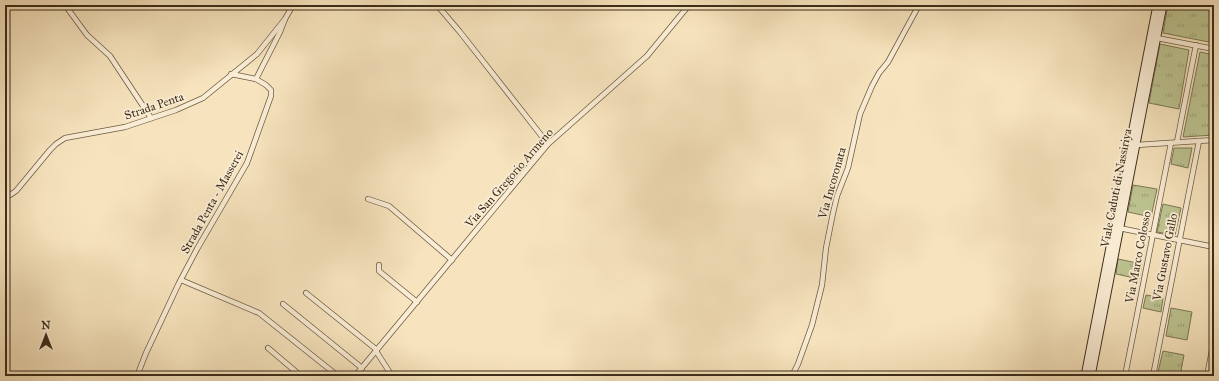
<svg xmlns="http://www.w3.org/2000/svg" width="1219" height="381" font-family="'IM FELL Great Primer',serif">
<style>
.grass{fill:url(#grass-tufts);stroke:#7c7856}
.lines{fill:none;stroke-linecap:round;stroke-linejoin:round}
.street-casing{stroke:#6b5b43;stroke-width:6}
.secondary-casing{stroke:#3c2d1a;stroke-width:9}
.street{stroke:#faedd5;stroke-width:4.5}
.secondary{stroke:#faedd5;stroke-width:7}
.labels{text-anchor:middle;stroke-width:3.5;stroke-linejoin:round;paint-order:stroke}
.street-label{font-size:12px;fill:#3c2d1a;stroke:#faedd5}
</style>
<defs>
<pattern id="grass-tufts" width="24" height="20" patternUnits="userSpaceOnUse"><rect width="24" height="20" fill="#bdc491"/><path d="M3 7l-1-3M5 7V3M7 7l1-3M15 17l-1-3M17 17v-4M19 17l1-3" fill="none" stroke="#9ba076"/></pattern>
</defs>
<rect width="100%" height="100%" fill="#f7e4be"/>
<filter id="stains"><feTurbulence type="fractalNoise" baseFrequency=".005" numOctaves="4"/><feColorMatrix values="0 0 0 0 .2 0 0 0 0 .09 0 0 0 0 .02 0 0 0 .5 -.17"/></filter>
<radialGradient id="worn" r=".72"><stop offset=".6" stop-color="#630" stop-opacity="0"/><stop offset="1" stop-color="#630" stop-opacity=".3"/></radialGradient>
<g class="grass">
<polygon points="1168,5 1214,5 1214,43 1163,33"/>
<polygon points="1160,44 1189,50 1179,109 1149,103"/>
<polygon points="1200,52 1214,55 1214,135 1183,137"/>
<polygon points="1174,148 1192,148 1188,168 1171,164"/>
<polygon points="1133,185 1157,189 1151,217 1128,212"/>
<polygon points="1163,204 1181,208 1175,235 1157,232"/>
<polygon points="1118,259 1142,264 1139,279 1116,274"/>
<polygon points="1146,295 1163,298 1161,312 1143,308"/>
<polygon points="1171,308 1192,312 1187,340 1166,336"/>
<polygon points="1163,351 1184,355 1180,376 1158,372"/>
</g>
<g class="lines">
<defs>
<g id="street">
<polyline points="65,5 87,35 110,56 151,118"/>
<polyline points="437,5 460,32 548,144"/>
<polyline points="1157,38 1214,49"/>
<polyline points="231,74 256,79"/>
<polyline points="1177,142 1196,45"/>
<polyline points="1136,145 1214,140"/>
<polyline points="5,196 10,195 16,191 50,150 56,144 65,138 125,127 176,110 203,98 257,54 285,19 293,5"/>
<polyline points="368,199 389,206 452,260"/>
<polyline points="1119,228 1214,247"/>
<polyline points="379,265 379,271 417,302"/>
<polyline points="181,280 259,313 338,376"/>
<polyline points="306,293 377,350"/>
<polyline points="283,304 362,368"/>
<polyline points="268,348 301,376"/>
<polyline points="376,351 392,376"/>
<polyline points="137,376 146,353 179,283 197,249 247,163 271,96 271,90 266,85 256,79 280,32 285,19"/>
<polyline points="355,376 548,144 647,56 689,5"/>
<polyline points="792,376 798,364 812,325 822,285 826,248 833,213 837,196 848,168 860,114 872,86 879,73 888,62 919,5"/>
<polyline points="1125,376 1171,143"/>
<polyline points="1153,376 1199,141"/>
<polyline points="1207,376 1214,340"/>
</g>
<g id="secondary">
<polyline points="1085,376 1157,5"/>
<polyline points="1091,376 1163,5"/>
</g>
</defs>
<use href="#street" class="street-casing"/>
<use href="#secondary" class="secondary-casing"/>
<use href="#street" class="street"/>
<use href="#secondary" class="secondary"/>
</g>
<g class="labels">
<g class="street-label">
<text transform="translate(154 106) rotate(-19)" y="4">Strada Penta</text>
<text transform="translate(509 178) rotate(-49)" y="4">Via San Gregorio Armeno</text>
<text transform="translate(832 183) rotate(-74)" y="4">Via Incoronata</text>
<text transform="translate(1116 188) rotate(-79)" y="4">Viale Caduti di Nassiriya</text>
<text transform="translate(212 202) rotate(-61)" y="4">Strada Penta - Masserei</text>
<text transform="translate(1138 257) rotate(-79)" y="4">Via Marco Colosso</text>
<text transform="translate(1165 257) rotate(-79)" y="4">Via Gustavo Gallo</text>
</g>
</g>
<rect width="1219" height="381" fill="none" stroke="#f7e4be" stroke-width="20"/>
<rect x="6" y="6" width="1207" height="369" fill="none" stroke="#3c2d1a" stroke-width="2"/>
<rect x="10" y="10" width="1199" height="361" fill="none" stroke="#3c2d1a"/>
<g transform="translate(46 335)" stroke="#faedd5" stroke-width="3" paint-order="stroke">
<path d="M0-3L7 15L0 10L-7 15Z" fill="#3c2d1a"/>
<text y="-6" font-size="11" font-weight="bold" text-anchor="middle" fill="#3c2d1a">N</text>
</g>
<rect width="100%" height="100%" filter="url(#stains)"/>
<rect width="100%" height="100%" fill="url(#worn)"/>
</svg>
